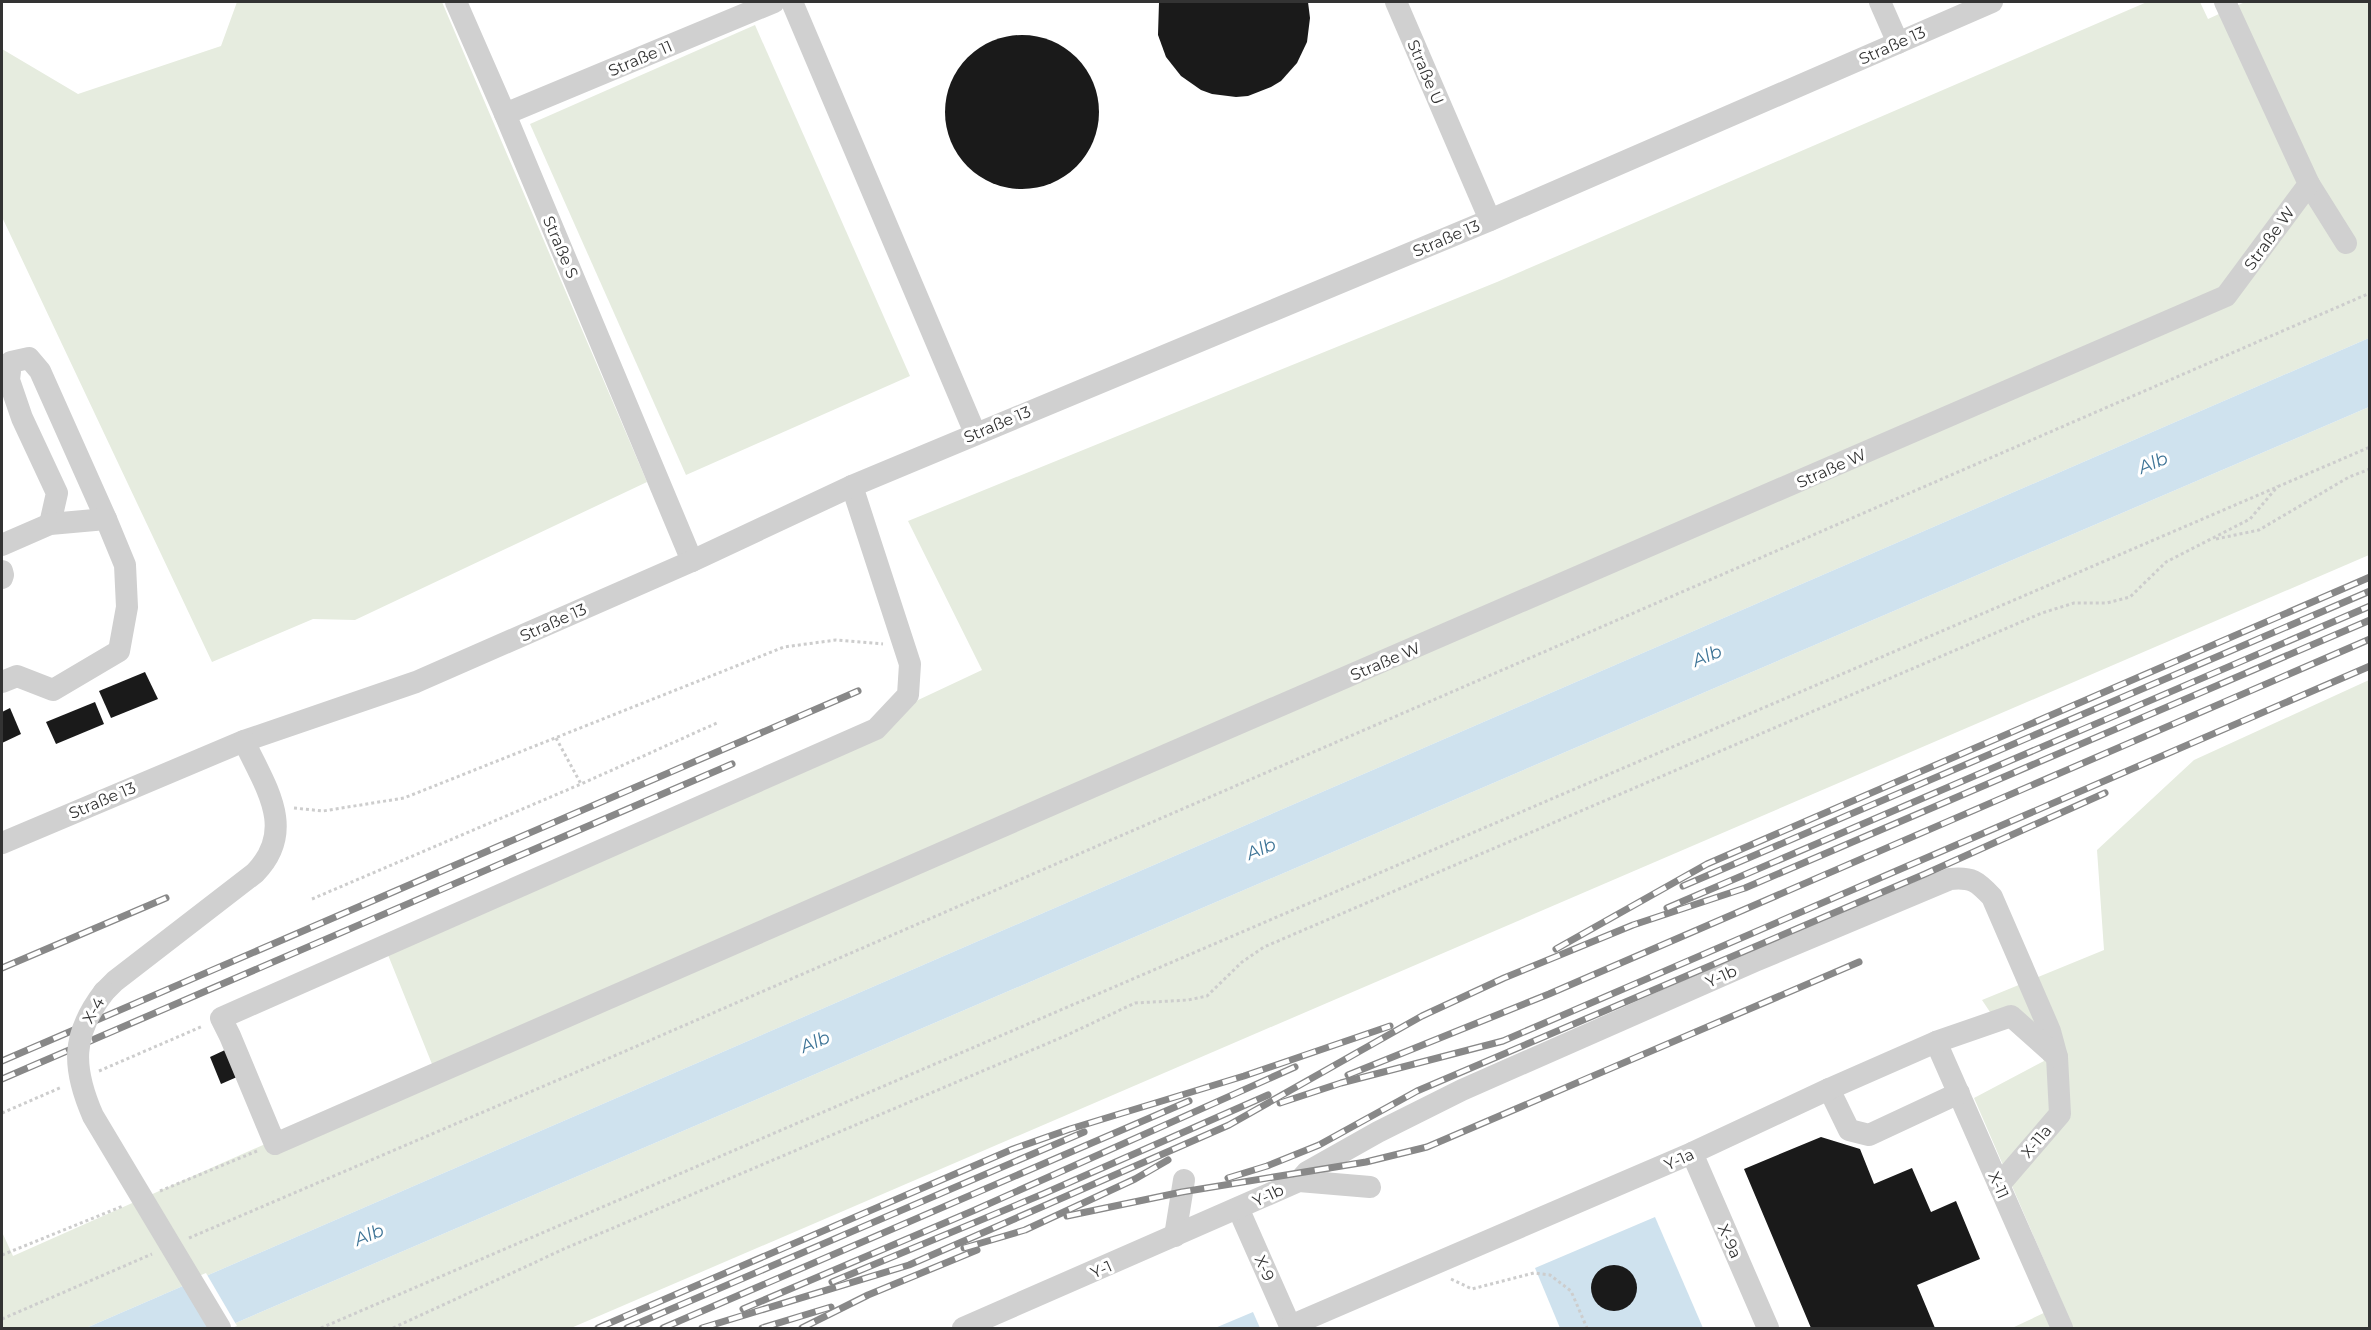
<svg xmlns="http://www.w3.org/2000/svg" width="2371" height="1330" font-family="Montserrat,sans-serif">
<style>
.green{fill:#e6ecdf}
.water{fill:#cfe2ee}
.pier{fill:#fff}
.building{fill:#1a1a1a}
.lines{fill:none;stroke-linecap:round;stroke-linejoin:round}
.path{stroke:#cdcdcd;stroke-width:3;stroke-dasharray:3 3;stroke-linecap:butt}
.minor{stroke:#d0d0d0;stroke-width:22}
.rail-casing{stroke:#888;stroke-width:7}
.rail{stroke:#fff;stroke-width:4.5;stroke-dasharray:14;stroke-linecap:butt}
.minor-bridge{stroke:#d0d0d0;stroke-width:22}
.labels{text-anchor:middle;stroke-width:6;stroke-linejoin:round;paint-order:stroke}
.street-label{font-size:16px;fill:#333;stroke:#fff}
.water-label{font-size:18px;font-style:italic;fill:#3f7597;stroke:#fff}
</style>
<rect width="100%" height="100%" fill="#fff"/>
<g class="green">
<polygon points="237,2 442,2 647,482 355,620 313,619 212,662 2,217 2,49 78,94 221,46"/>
<polygon points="2147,2 2200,2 2208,19 2245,2 2369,2 2369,338 86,1328 2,1328 2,1232 13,1256 434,1069 386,950 982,670 908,521 1497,282"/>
<polygon points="755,25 910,376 686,475 530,124"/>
<polygon points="2369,407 2369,555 571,1328 224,1328"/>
<polygon points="2369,680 2369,1328 2012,1328 2063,1304 1974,1098 2044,1061 2021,1014 1992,1015 1982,1000 2104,950 2097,850 2194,760"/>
</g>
<g class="water">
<polygon points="2369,338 2369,407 224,1328 86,1328"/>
<polygon points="1655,1217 1703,1328 1560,1328 1535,1268"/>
<polygon points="1253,1312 1260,1328 1215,1328"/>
</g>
<polygon class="pier" points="206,1273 237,1326 232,1328 208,1328 182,1283"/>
<g class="building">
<polygon points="1159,2 1308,2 1310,18 1307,42 1297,63 1281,81 1271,87 1248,96 1236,97 1212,94 1201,90 1181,76 1166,57 1158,35"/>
<circle cx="1022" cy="112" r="77"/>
<polygon points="145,672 158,699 111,718 99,691"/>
<polygon points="95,702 104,724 56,744 46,722"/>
<polygon points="10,708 21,734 2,743 2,712"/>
<polygon points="225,1050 237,1077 221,1084 210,1057"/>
<polygon points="1821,1137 1860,1149 1874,1184 1912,1168 1931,1212 1956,1201 1980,1259 1917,1285 1935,1328 1811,1328 1744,1169"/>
<circle cx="1614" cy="1288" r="23"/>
</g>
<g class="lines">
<g class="path">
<polyline points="2216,539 2259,530 2349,477 2370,469"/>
<polyline points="556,738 581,784 719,722"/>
<polyline points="294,808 323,811 404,798 784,647 836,640 883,644"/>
<polyline points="312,899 581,784"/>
<polyline points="99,1071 203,1026"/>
<polyline points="2,1113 62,1087"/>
<polyline points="160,1191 257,1151"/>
<polyline points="189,1238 607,1059 2370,293"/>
<polyline points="2,1255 123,1206"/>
<polyline points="1451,1279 1472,1289 1534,1273 1550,1275 1571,1291 1587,1328"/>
<polyline points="2,1319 152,1254"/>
<polyline points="321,1328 2370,447"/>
<polyline points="393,1328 566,1248 1065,1036 1135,1003 1188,1000 1207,996 1242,962 1264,947 2042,613 2074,603 2107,603 2130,597 2166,562 2250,519 2278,486"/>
</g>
<g class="minor">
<polyline points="456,2 505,114 692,561"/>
<polyline points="792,2 975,433"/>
<polyline points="1396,2 1490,220"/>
<polyline points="1880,2 1898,43"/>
<polyline points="505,114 774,2"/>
<polyline points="2309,184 2346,243"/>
<polyline points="852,486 910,664 908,695 876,729 221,1018 230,1036 275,1144 1122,774 2226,296 2309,184 2225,2"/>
<polyline points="50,524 57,493 22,418 9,380 11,362 29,358 40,371 106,519"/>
<polyline points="2,545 50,524 106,519 125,565 127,607 119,651 53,690 17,676 2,682"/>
<polyline points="2,571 3,575 2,578"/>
<polyline points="2,843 244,741 416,682 692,561 852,486 1490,220 1992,2"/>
<path d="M104 992 115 981 255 873C298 829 264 785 244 741"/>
<polyline points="1936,1042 2062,1328"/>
<polyline points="1829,1089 1849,1130 1869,1135 1959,1093"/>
<polyline points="1692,1153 1768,1328"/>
<path d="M1299 1181 1307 1172 1378 1132 1462 1090 1755 961 1950 879C1972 877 1977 881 1992 897L2050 1031 2057 1057 2060 1114 1999 1185"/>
<polyline points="1238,1208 1291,1328"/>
<polyline points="1175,1236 1184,1180"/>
<polyline points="1290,1326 1692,1153 1829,1089 1936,1042 2011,1016 2057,1057"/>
<polyline points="963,1328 1299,1181 1370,1187"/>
</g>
<defs>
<g id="rail">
<polyline points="1683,886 2370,591"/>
<polyline points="1667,908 2370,606"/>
<polyline points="1556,949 1707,864 2370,577"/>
<polyline points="2,968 166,898"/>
<polyline points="2,1061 858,691"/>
<polyline points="1348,1075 1549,994 2370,639"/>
<polyline points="2,1079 732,764"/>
<polyline points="1280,1103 1341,1083 1503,1041 2370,666"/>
<polyline points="1228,1178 1267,1166 1319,1145 1417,1091 1925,874 2105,793"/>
<polyline points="1067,1216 1182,1192 1366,1162 1427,1147 1859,962"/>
<polyline points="964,1248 1025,1230 1135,1179 1168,1160"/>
<polyline points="832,1282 1043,1194 1268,1095"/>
<polyline points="743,1309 975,1210 1295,1067"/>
<polyline points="598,1328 1013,1149 1070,1129 1244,1076 1390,1026"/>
<polyline points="627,1328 1084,1132"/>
<polyline points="663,1328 1189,1101"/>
<polyline points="702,1328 909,1265 1229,1125 1422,1016 1504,978 1633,925 1745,888 2370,620"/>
<polyline points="762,1328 831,1307"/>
<polyline points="802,1328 868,1295 977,1250"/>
</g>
</defs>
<use href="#rail" class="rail-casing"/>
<use href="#rail" class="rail"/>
<path class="minor-bridge" d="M104 992C71 1035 72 1068 93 1116L220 1328"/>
</g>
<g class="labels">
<g class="street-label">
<text transform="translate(1892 45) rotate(-24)" y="6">Straße 13</text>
<text transform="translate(640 58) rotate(-23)" y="6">Straße 11</text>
<text transform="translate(1426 72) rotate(67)" y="6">Straße U</text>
<text transform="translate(1446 238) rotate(-23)" y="6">Straße 13</text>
<text transform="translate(2269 238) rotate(-54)" y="6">Straße W</text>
<text transform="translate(561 247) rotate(67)" y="6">Straße S</text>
<text transform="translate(997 424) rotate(-23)" y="6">Straße 13</text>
<text transform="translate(1831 468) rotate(-24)" y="6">Straße W</text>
<text transform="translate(553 622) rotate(-24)" y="6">Straße 13</text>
<text transform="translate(1385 661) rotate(-23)" y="6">Straße W</text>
<text transform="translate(102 800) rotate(-23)" y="6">Straße 13</text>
<text transform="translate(1721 976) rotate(-24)" y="6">Y-1b</text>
<text transform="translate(93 1010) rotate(-60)" y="6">X-4</text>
<text transform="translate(2036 1141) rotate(-50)" y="6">X-11a</text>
<text transform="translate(1679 1159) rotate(-24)" y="6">Y-1a</text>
<text transform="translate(1999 1185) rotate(66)" y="6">X-11</text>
<text transform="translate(1268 1195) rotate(-25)" y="6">Y-1b</text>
<text transform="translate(1730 1241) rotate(66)" y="6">X-9a</text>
<text transform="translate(1265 1268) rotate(66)" y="6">X-9</text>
<text transform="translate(1101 1269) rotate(-24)" y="6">Y-1</text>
</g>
<g class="water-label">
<text transform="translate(2153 463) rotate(-23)" y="6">Alb</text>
<text transform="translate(1707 656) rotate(-23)" y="6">Alb</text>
<text transform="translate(1261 849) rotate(-23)" y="6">Alb</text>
<text transform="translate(815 1042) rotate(-23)" y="6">Alb</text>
<text transform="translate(369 1235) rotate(-23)" y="6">Alb</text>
</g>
</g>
<rect width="2371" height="1330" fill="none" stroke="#333333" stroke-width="6"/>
</svg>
